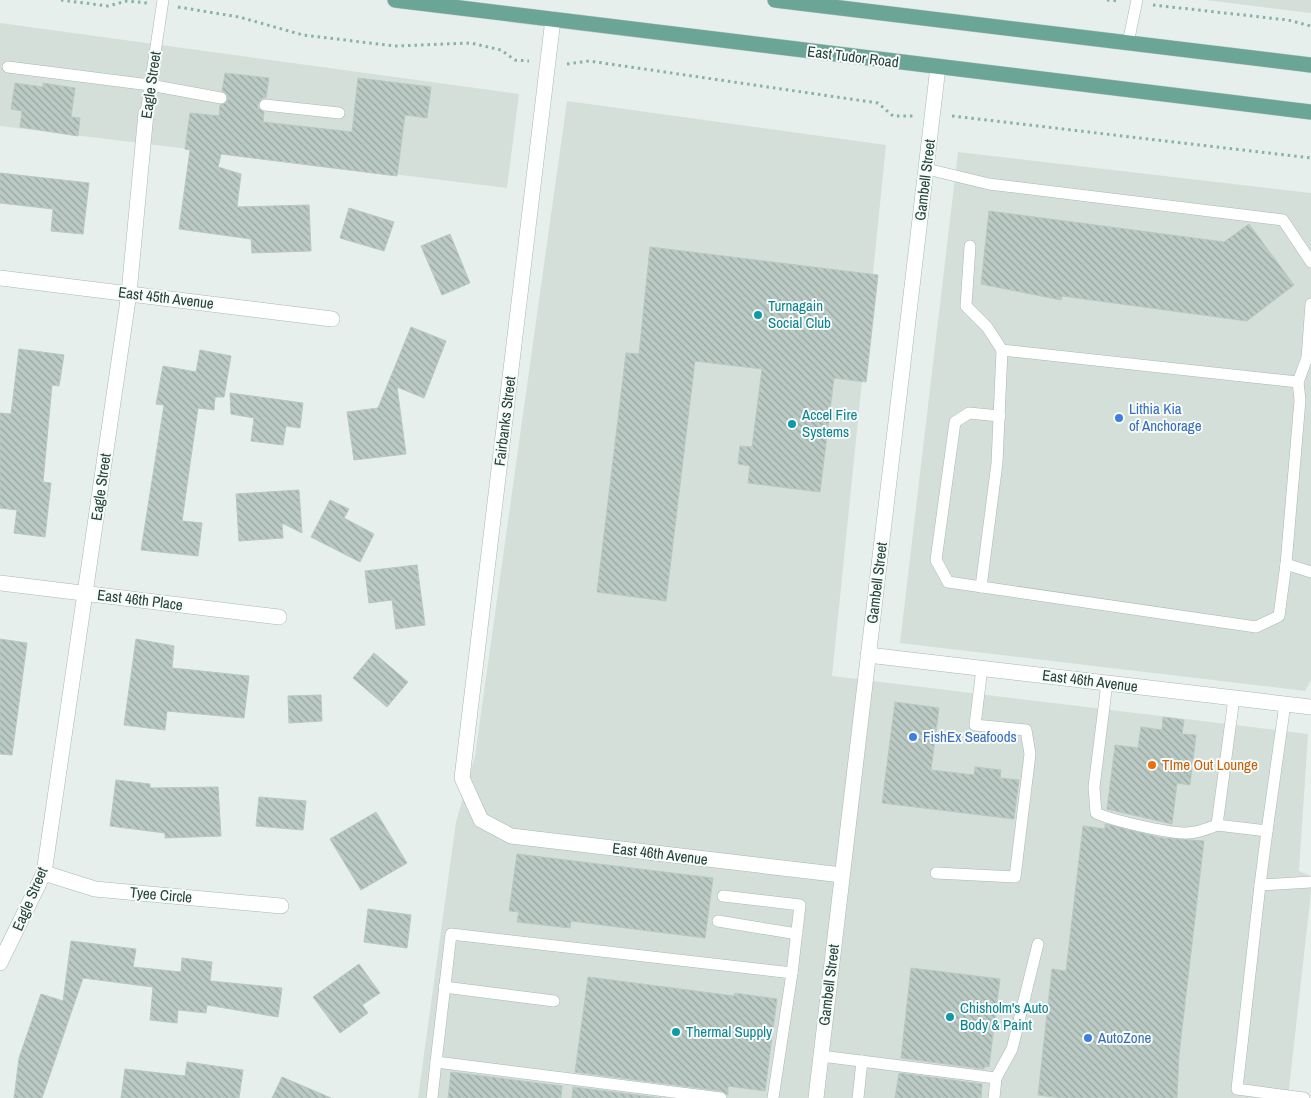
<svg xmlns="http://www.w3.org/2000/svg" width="1311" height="1098" font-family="'Archivo Narrow',sans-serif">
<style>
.built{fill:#d4dfda}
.building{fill:url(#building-back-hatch);stroke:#b8c9c2}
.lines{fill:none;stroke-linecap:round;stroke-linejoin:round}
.lane-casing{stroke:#a8b8b2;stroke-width:12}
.street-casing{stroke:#a8b8b2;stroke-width:16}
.primary-casing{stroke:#c2cac8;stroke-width:16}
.path{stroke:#86b3a5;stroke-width:3;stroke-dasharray:2.5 4;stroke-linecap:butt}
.lane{stroke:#fff;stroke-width:11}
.street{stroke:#fff;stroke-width:15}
.primary{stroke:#6aa596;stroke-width:15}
.culture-dot{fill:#0f9aa8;stroke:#f7fbf9;stroke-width:2}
.shop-dot{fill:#3f7fe0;stroke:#f7fbf9;stroke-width:2}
.food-dot{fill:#e8710a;stroke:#f7fbf9;stroke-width:2}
.labels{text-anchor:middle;stroke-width:4;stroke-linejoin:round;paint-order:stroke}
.street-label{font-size:15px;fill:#24423a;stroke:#f7fbf9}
.culture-label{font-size:15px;fill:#0d838f;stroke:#f7fbf9;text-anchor:start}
.shop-label{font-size:15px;fill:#366cbe;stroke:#f7fbf9;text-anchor:start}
.food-label{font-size:15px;fill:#c56008;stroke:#f7fbf9;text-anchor:start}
</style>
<defs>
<pattern id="building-back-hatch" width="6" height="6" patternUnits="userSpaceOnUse" patternTransform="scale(1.25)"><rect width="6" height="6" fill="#bbcac4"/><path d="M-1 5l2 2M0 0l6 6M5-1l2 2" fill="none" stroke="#98a6a0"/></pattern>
</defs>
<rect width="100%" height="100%" fill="#e6efeb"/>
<g class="built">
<polygon points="1206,0 1311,0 1311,13"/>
<polygon points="0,23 519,94 507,188 0,126"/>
<polygon points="567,101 886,145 832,676 1308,734 1299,871 1311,876 1311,892 1288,1098 418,1098 456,822 475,756"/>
<polygon points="958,152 1311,193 1311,680 1305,691 900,643"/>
</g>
<g class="building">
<polygon points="225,73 269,78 266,98 262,98 258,104 258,108 264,112 263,122 352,132 358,78 431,87 427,118 405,115 397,176 221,154 218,167 241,174 237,207 309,205 311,251 252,253 251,239 179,229 190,150 185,149 190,113 219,116 220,105 226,103 228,99 226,93 222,91"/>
<polygon points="15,83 43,87 43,83 75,88 71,117 80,118 78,136 20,127 22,111 11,109"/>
<polygon points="0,173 89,183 83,234 51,231 53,209 0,203"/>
<polygon points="349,208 394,222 384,251 340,238"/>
<polygon points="989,211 1224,242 1249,224 1294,285 1247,321 1062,296 1061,300 981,284"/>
<polygon points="450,234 470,283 442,295 421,246"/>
<polygon points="650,247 878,275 866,382 834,378 820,492 748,483 750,466 738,464 740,446 752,447 762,369 695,361 666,601 597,592 626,353 639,354"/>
<polygon points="411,327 446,341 424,398 397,387 406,454 354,460 347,412 378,408"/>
<polygon points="19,349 64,355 59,386 52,385 43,482 51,483 45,537 14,533 17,510 0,508 0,413 11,414"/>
<polygon points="200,350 231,356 224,397 215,397 214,410 198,408 182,521 202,523 198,556 141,550 164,405 156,404 163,366 196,372"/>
<polygon points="230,393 303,403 300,428 286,426 283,445 251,441 254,418 231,414"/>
<polygon points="299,490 302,533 282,523 283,538 239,541 236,494"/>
<polygon points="330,500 349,509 344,518 374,534 360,562 311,537"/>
<polygon points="417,565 425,625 396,629 392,600 369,603 365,571"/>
<polygon points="0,639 27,643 12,755 0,754"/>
<polygon points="136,639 174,646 172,668 249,676 244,718 167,711 165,730 124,725"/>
<polygon points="374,653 408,682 387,707 353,678"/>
<polygon points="321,695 322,721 289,723 288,696"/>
<polygon points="895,702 939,708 931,770 974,775 975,767 1001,770 1000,778 1019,780 1014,819 882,803"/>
<polygon points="1163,717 1184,720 1182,734 1196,735 1190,785 1177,783 1172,824 1107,809 1115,745 1138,748 1141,727 1162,730"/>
<polygon points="116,780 150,784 150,788 218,787 221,836 165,838 165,833 110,826"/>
<polygon points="259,797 306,801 303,830 256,826"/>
<polygon points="376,812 407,863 361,890 330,839"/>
<polygon points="1105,824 1162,838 1204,841 1179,1055 1177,1098 1061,1098 1038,1095 1052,969 1066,971 1083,826 1105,829"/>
<polygon points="517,854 713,878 705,938 571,921 570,928 517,922 519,912 509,911"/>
<polygon points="368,909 411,915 407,948 364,942"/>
<polygon points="71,941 136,949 133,967 181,972 182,958 212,962 210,981 282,988 278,1017 207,1005 206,1013 178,1010 177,1023 150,1020 153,987 83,978 42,1098 14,1098 19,1058 41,994 63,1001"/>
<polygon points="359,964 380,993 362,1005 368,1013 340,1033 313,997"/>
<polygon points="911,968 1000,979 989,1067 985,1066 984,1069 901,1058"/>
<polygon points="588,977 734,996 735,993 777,999 765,1091 728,1086 728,1095 722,1091 575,1072"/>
<polygon points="187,1062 243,1070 239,1098 121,1098 125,1069 185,1076"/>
<polygon points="451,1072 562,1086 561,1098 448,1098"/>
<polygon points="899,1073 982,1084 981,1098 895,1098"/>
<polygon points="282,1077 331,1098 272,1098"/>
<polygon points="573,1087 661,1098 572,1098"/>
</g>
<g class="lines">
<defs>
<g id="lane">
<polyline points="1128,43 1137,0"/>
<polyline points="8,67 150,85 221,98"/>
<polyline points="265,105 339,113"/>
<polyline points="146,113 163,0"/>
<polyline points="927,169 989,184 1283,220 1311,262"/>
<polyline points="970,246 966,306 987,327 1002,350 1298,382 1307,358"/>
<polyline points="1311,304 1307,358 1311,358"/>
<polyline points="1298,382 1300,400 1286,564 1311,572"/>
<polyline points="1000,416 969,413 955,422 936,560 948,582 1256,627 1279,616 1286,564"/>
<polyline points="981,587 997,463 1002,350"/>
<path d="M1107 683 1094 787 1096 813C1114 821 1163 832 1183 833 1195 834 1207 829 1217 825"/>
<polyline points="1234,698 1217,825 1267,831 1285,704"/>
<polyline points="1267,831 1260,885 1311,882"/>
<polyline points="936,873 1015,877 1030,754 1026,730 975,725 982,668"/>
<polyline points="1260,885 1237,1089 1304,1098"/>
<polyline points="723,896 800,905 792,973"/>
<polyline points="718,921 797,934"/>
<polyline points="444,987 554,1001"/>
<polyline points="821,1056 996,1078 1012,1049 1038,944"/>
<polyline points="436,1062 451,934 792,973 773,1098"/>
<polyline points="432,1098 436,1062 721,1098"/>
<polyline points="858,1098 862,1061"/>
<polyline points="994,1098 996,1078"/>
</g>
<g id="street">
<polyline points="553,19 462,778 481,820 511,836 842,875"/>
<polyline points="0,278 332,319"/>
<polyline points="0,583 279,617"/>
<polyline points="868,655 1311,707"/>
<polyline points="44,873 95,889 281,906"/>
<polyline points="0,963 44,873 129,293 146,113"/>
<polyline points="816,1098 938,67"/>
</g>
<g id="primary">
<polyline points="395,0 1311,112"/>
<polyline points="775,0 1311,65"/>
</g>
</defs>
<use href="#lane" class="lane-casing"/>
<use href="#street" class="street-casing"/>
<use href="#primary" class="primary-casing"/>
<g class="path">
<polyline points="61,0 108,6 127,1 147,3"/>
<polyline points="1107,0 1119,1"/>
<polyline points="1153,5 1288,20 1311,26"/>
<polyline points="178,7 239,17 303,35 395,46 471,43 501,50 515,60 529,61"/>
<polyline points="567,64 589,61 878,103 893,116 913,116"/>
<polyline points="952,116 1311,158"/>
</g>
<use href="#lane" class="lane"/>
<use href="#street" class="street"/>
<use href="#primary" class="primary"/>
</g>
<g class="culture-dot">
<circle cx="758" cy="315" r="5"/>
<circle cx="792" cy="424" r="5"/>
<circle cx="950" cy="1017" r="5"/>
<circle cx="676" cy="1032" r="5"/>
</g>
<g class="shop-dot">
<circle cx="1119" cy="418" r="5"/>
<circle cx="913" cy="737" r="5"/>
<circle cx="1088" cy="1038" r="5"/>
</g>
<circle class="food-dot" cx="1152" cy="765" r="5"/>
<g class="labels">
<g class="street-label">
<text transform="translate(853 57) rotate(7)" y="5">East Tudor Road</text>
<text transform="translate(151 85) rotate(-82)" y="5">Eagle Street</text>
<text transform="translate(925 180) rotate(-83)" y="5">Gambell Street</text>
<text transform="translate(166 298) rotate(7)" y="5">East 45th Avenue</text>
<text transform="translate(505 421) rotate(-83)" y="5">Fairbanks Street</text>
<text transform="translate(101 487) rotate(-82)" y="5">Eagle Street</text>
<text transform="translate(877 583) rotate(-83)" y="5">Gambell Street</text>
<text transform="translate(140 600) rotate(7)" y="5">East 46th Place</text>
<text transform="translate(1090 681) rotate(7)" y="5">East 46th Avenue</text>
<text transform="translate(660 854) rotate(7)" y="5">East 46th Avenue</text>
<text transform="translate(161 895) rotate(5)" y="5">Tyee Circle</text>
<text transform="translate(30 899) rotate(-67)" y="5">Eagle Street</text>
<text transform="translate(829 985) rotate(-83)" y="5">Gambell Street</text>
</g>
<g class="culture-label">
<text x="768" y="311">Turnagain<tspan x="768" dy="17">Social Club</tspan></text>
<text x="802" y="420">Accel Fire<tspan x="802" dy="17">Systems</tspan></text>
<text x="960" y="1013">Chisholm's Auto<tspan x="960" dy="17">Body &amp; Paint</tspan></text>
<text x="686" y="1037">Thermal Supply</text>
</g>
<g class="shop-label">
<text x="1129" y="414">Lithia Kia<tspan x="1129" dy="17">of Anchorage</tspan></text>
<text x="923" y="742">FishEx Seafoods</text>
<text x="1098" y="1043">AutoZone</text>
</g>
<g class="food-label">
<text x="1162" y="770">TIme Out Lounge</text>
</g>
</g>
</svg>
